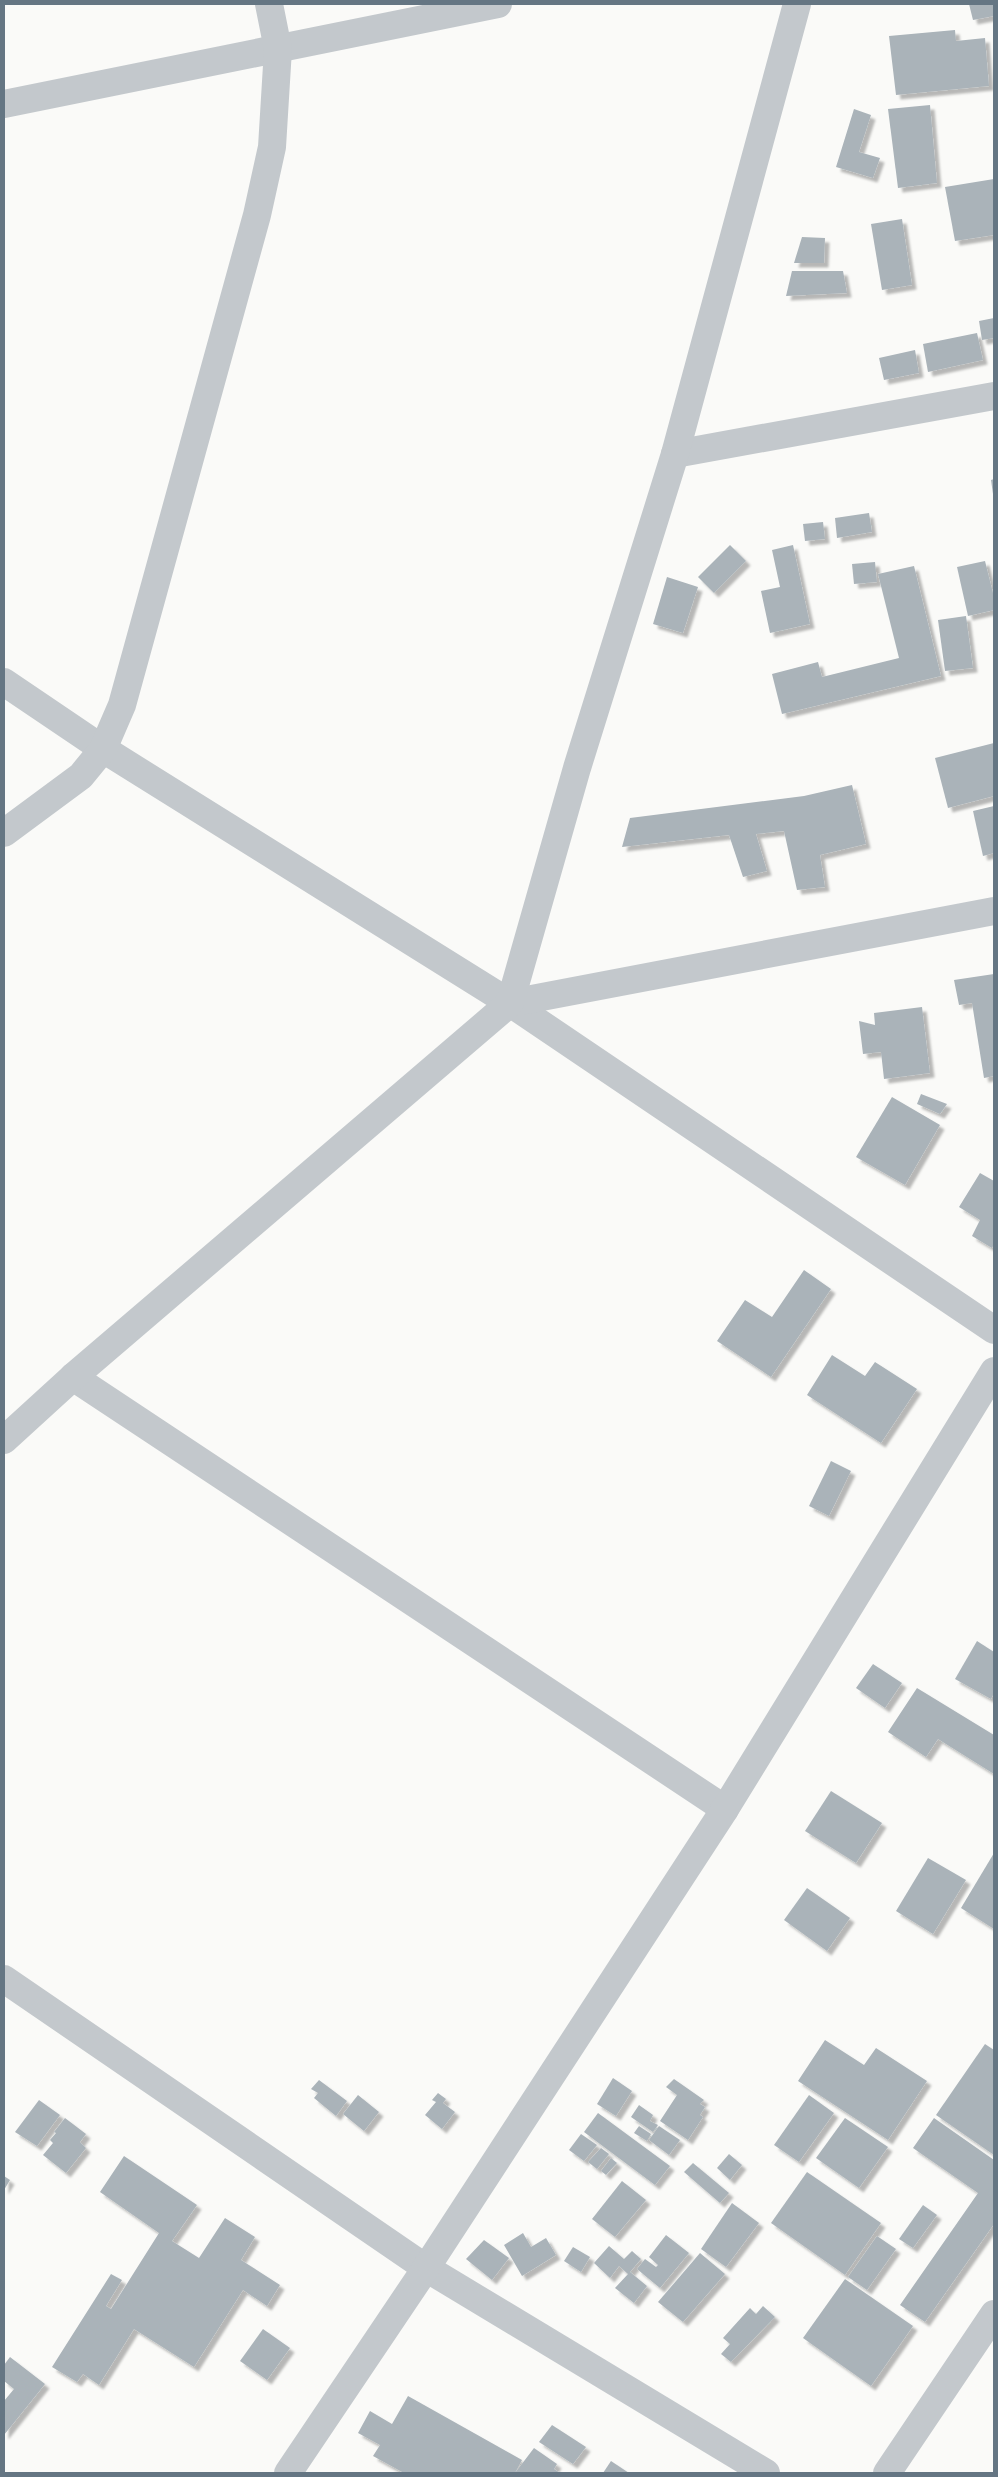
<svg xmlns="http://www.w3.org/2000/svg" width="998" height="2477" font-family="Rubik,sans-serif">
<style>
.building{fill:#aab3b9;filter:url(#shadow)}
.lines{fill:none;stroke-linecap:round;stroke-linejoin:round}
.minor{stroke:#c3c8cc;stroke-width:28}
</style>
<defs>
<filter id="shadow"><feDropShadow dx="4.5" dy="4.5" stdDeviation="1" flood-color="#0004"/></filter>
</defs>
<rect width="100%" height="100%" fill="#fafaf8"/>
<g class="building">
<polygon points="969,4 994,4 994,16 973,20"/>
<polygon points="955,30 956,41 985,38 989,86 896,95 889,36"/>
<polygon points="930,105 937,183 898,188 888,109"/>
<polygon points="854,109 871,115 859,152 880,158 873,178 836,167"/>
<polygon points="994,179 994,235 955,241 945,187"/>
<polygon points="902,219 912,285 882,290 871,224"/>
<polygon points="802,237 825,238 824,263 794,263"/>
<polygon points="792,271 843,271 847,293 786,296"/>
<polygon points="994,318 994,338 982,340 979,321"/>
<polygon points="977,333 983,360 928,372 923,344"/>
<polygon points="915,350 919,373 884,380 879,358"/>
<polygon points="994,479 994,494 993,494 991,480"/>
<polygon points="869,513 872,532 837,538 835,518"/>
<polygon points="823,522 825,539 805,541 803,524"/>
<polygon points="730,545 746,561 714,593 698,577"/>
<polygon points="793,545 810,624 770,633 761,591 780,587 772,550"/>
<polygon points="985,561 994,597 994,610 968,616 957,567"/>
<polygon points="875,562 877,582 854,584 852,564"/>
<polygon points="914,566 941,676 782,714 772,674 818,662 822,677 899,658 878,574"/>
<polygon points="667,577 698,587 683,633 653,624"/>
<polygon points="966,616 973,668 945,671 938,620"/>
<polygon points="994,743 994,796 948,808 935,758"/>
<polygon points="852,785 866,844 820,855 825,887 797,890 784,831 756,834 767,871 743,877 729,835 622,847 630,818 804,796"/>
<polygon points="994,806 994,853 983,856 973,811"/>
<polygon points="994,974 994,1076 984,1078 972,1003 959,1005 954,980"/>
<polygon points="922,1007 930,1073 884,1079 881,1052 863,1054 859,1021 875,1025 874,1013"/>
<polygon points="921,1094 947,1104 940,1114 917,1104"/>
<polygon points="892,1097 940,1125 905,1185 856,1157"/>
<polygon points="980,1173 994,1181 994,1244 992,1248 972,1236 980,1220 959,1207"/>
<polygon points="804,1270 831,1289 771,1377 717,1341 745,1300 772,1317"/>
<polygon points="832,1355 865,1376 875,1362 917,1389 881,1443 807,1395"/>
<polygon points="831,1461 851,1471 829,1516 809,1506"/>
<polygon points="977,1641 994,1652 994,1693 991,1699 955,1679"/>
<polygon points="873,1664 902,1683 885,1708 856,1688"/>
<polygon points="917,1688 994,1735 994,1774 938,1739 926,1757 888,1732"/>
<polygon points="831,1791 882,1823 856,1863 805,1831"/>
<polygon points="994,1853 994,1929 961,1908"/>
<polygon points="928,1858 966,1880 933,1934 896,1911"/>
<polygon points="807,1888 850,1918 827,1951 784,1920"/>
<polygon points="825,2040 864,2065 876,2048 927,2081 888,2140 798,2081"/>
<polygon points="985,2044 994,2050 994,2155 936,2115"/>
<polygon points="613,2078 632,2091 616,2116 597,2104"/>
<polygon points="674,2079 704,2100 700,2104 705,2107 700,2115 703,2117 688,2140 660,2121 677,2095 666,2087"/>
<polygon points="319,2080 347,2101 336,2116 314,2098 318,2093 311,2089"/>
<polygon points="438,2093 446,2099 443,2103 455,2112 442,2129 425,2115 436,2102 432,2100"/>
<polygon points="358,2095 379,2112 364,2131 343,2114"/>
<polygon points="809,2095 834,2113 799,2162 774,2145"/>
<polygon points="39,2100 60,2115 37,2146 15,2132"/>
<polygon points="639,2105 653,2115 650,2121 658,2125 653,2132 631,2117"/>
<polygon points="598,2113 670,2166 655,2185 584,2132"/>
<polygon points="65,2118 86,2134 80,2142 86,2148 66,2173 43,2155 53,2143 50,2140 56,2133 54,2132"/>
<polygon points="845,2118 888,2147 859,2188 816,2158"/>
<polygon points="934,2118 994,2160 994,2224 925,2322 900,2305 978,2193 913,2148"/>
<polygon points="639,2126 651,2134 647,2141 634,2133"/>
<polygon points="659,2126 680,2140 669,2155 649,2140"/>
<polygon points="581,2134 597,2145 584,2161 569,2150"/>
<polygon points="601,2148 609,2154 597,2169 588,2162"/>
<polygon points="729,2154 742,2165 730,2180 717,2168"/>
<polygon points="124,2156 197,2205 172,2241 199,2258 225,2218 255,2237 241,2260 280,2285 267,2306 243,2290 194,2367 134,2329 99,2385 83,2374 77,2382 52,2367 111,2274 122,2280 106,2306 111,2309 159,2233 100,2192"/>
<polygon points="611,2158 617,2163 606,2175 601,2171"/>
<polygon points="693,2163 729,2193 720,2203 684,2172"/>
<polygon points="807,2172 881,2223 845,2275 771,2223"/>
<polygon points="4,2176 10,2180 4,2190"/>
<polygon points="622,2181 646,2200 615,2237 592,2219"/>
<polygon points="732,2203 759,2223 726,2267 701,2249"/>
<polygon points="923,2205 937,2215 913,2248 899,2239"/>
<polygon points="523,2233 531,2247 546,2238 556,2255 522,2276 504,2245"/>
<polygon points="666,2235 689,2253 660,2288 637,2269 645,2259 656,2267 658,2265 649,2257"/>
<polygon points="877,2236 896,2249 867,2290 848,2277"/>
<polygon points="484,2240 509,2258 492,2280 466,2259"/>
<polygon points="609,2246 624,2259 632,2251 641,2259 630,2272 647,2286 634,2303 615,2288 628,2274 619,2266 610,2278 594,2263"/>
<polygon points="573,2247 590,2257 581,2272 564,2261"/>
<polygon points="700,2253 725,2274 683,2322 658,2302"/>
<polygon points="845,2279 913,2326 871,2386 803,2338"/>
<polygon points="763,2306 775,2317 731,2362 721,2354 730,2344 723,2338 750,2308 756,2314"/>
<polygon points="263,2329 290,2348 267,2380 240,2361"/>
<polygon points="10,2357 45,2384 4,2435 4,2401 14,2389 4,2381 4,2365"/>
<polygon points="408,2396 522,2460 515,2473 404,2473 373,2456 380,2445 358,2433 370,2411 392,2424"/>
<polygon points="552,2425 586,2447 573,2464 539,2442"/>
<polygon points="534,2448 557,2464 554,2469 560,2473 515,2473"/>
<polygon points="611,2461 629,2473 603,2473"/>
</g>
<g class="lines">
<g class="minor">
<polyline points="4,104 498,4"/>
<polyline points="675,454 994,396"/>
<polyline points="4,682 103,749 510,1003 994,1330"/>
<polyline points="4,833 81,776 103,749 122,705 257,215 272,147 278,49 269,4"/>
<polyline points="510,1003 994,911"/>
<polyline points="73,1377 725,1809"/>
<polyline points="4,1440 73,1377 510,1003 577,768 675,454 797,4"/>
<polyline points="4,1979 426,2268 766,2473"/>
<polyline points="288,2473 426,2268 725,1809 994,1371"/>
<polyline points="887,2473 994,2314"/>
</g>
</g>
<rect width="998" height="2477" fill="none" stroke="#657683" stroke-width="10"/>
</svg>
